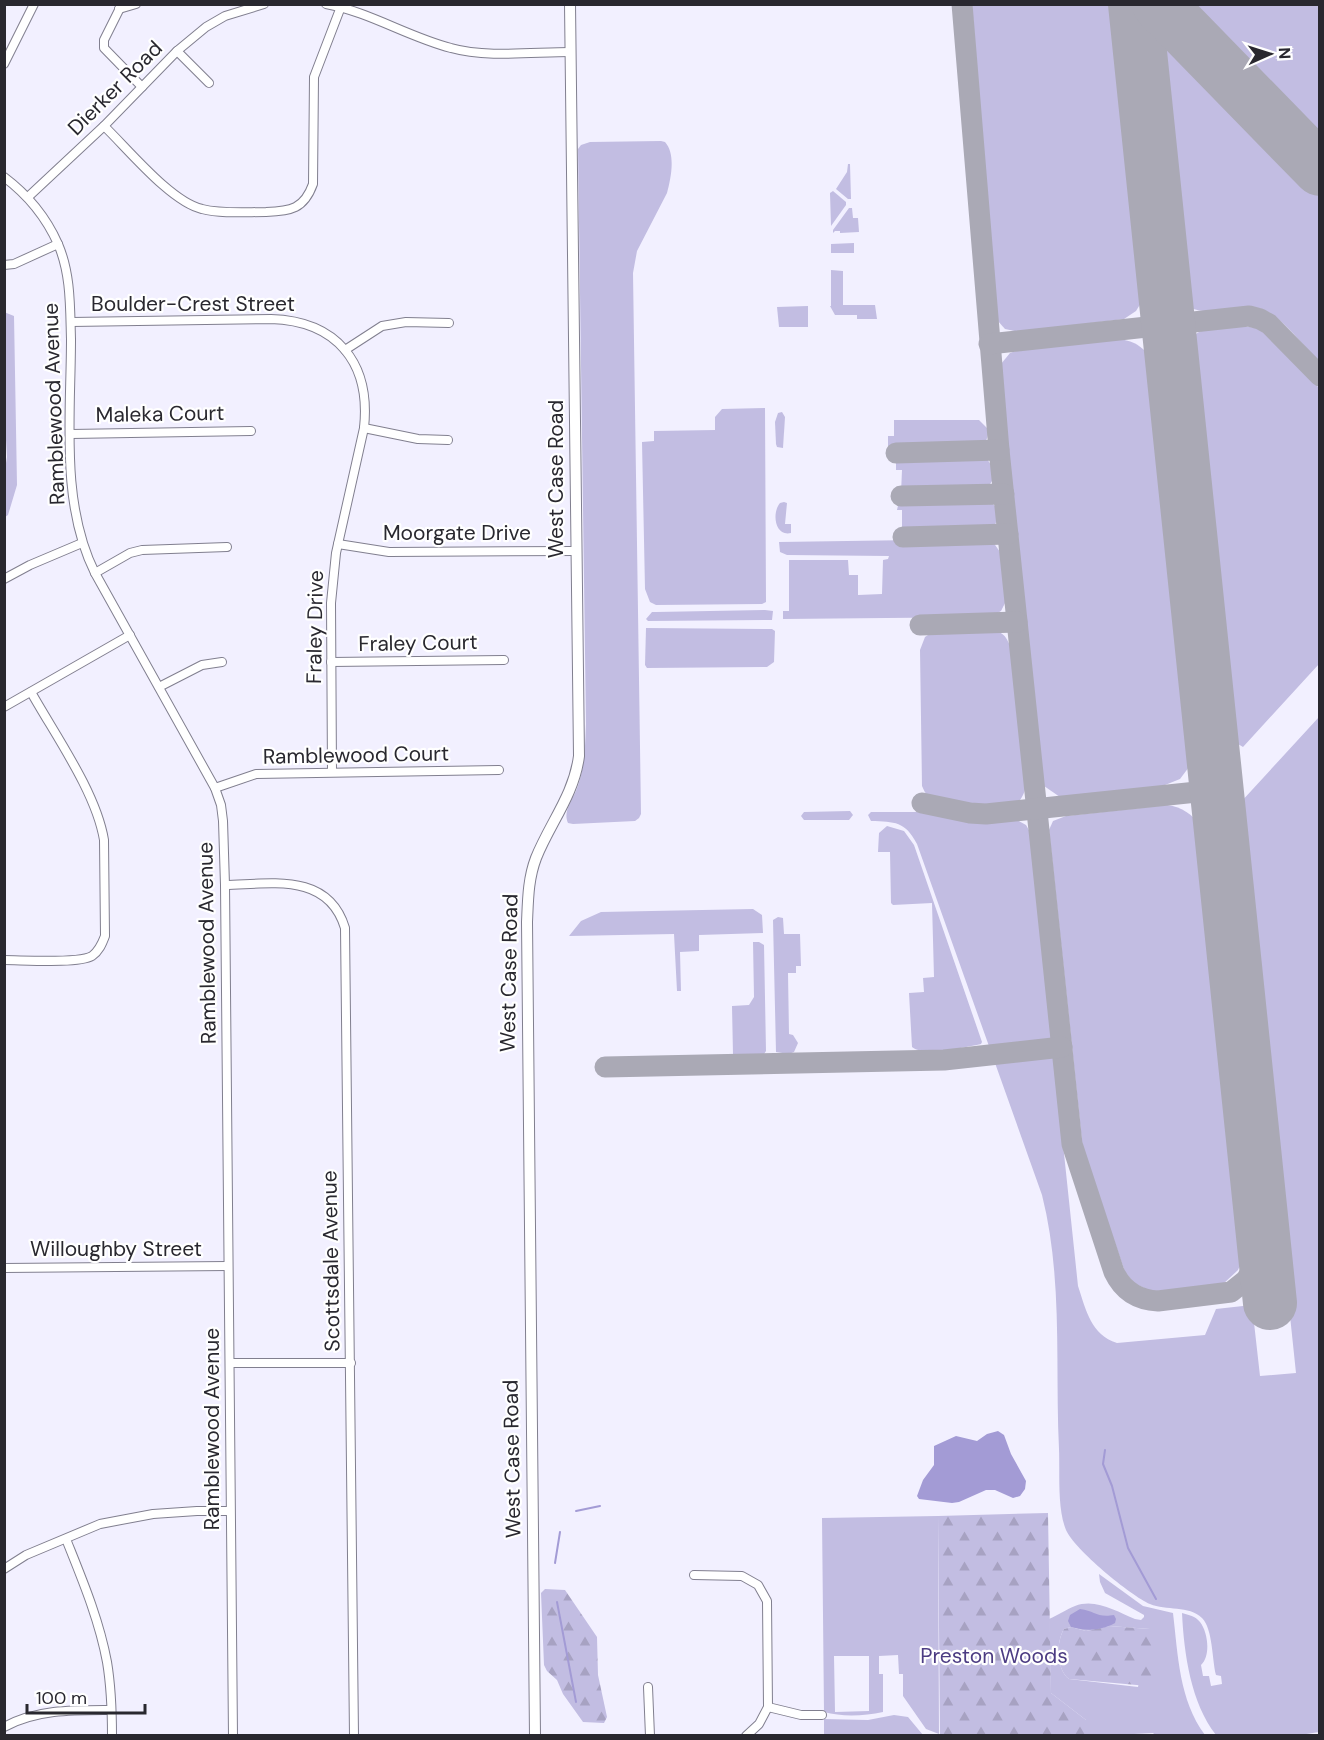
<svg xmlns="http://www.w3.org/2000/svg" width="1324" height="1740" font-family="'DM Sans',sans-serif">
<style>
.green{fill:#c2bde2;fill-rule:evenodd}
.forest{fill:url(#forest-firs)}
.water{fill:#a39bd5}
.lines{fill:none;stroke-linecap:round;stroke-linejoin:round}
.stream{stroke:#a39bd5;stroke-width:2}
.taxiway{stroke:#aaa9b5;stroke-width:21}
.runway{stroke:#aaa9b5;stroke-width:54}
.minor-casing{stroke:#817f8f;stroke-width:10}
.major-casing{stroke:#817f8f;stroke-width:12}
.minor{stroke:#fff;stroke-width:8}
.major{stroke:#fff;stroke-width:10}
.labels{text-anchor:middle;stroke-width:4.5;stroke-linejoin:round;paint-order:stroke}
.street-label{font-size:21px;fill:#29282f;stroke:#fff}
.park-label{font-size:21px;fill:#4c3c83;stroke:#fff}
</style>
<defs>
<pattern id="forest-firs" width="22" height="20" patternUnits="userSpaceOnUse" patternTransform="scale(1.5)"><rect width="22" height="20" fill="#c2bde2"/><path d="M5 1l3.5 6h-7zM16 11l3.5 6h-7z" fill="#a7a2c2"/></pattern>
</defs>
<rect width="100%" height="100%" fill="#f2f0ff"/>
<g class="green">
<polygon points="972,5 1117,5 1147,293 1136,311 1124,319 1019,332 1005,329 997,320"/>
<polygon points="1185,5 1319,5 1319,142"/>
<path d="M1171 41 1319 195V362C1304 347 1282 316 1261 309 1236 301 1207 321 1184 304L1157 43Z"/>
<path d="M661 141 665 142C676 154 671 178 667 193L637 251 633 273 641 814 639 818 635 821 573 824 568 823C563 812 571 802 576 791 585 769 585 747 586 724L578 149 581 145 590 142Z"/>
<polygon points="848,164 850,164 851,199 848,199 836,189 847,172"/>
<polygon points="833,191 846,202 846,205 831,226 830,193"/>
<polygon points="849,208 852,208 853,218 858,218 859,232 840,233 840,231 835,231 833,233 833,230"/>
<polygon points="854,243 854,253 831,253 831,244"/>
<polygon points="831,270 843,271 843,305 875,305 877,319 857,319 857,315 835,315 830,306 831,306"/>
<polygon points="808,306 808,327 779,327 777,307"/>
<polygon points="4,312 14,316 17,485 8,515 5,517 4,475 7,457 4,406"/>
<path d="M1242 326 1257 328 1266 334 1320 389 1319 664 1243 747 1233 741 1189 344C1195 324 1225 328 1242 326Z"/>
<path d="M1118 339C1137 341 1144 348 1154 363L1195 759 1180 779 1160 787 1060 797 1044 786 1002 388 1001 364 1010 353 1019 350Z"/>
<polygon points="765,408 766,602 762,604 656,605 650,602 645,589 642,442 654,441 654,431 715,430 715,417 722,409"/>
<polygon points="782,412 785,417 783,448 777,447 776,444 775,422 778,413"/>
<path d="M894 420H979L988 429C989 437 986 444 977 447L891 449 888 446V436H894Z"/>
<path d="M981 456C992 460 993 470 992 481L986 490 901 493 902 470H896V458Z"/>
<path d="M987 499 995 506C997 517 999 527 987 532L906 534 902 532V510H897L899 501Z"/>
<path d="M784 502 787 503 785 524H791V533C774 537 772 512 780 503Z"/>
<polygon points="983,539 993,542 1000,552 1006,601 1001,611 990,617 783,619 783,611 789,611 789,560 848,560 849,575 858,575 858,595 882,594 883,560 888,559 889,556 787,555 780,552 779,542"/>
<polygon points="765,610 773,611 772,620 648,621 646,619 652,612 656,612"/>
<polygon points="646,628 772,629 775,631 774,662 767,667 647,668 645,665"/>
<path d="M990 630C1001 631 1006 635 1010 646L1026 787C1024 793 1022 799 1017 803 1001 812 944 807 930 797 925 794 924 790 922 786L920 650 925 637 931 633Z"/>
<path d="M1319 717V1732L1294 1736 1216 1735C1191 1703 1184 1654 1182 1613 1189 1615 1195 1616 1200 1622 1208 1632 1211 1656 1201 1665L1203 1676H1209L1211 1686 1222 1684 1221 1676 1216 1675C1212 1660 1213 1629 1202 1618 1189 1605 1166 1611 1150 1604 1131 1596 1074 1549 1066 1530 1057 1508 1060 1473 1059 1449 1055 1365 1063 1278 1042 1195L917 844C905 821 895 822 871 821L868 815 871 812H922L981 822 1015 819 1026 825 1030 832 1078 1286C1086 1310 1091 1335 1117 1343L1205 1335 1216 1309 1252 1305 1260 1376 1296 1373 1237 811 1240 803Z"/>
<path d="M1167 805C1183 807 1191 814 1202 827L1246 1252 1238 1270 1222 1285 1152 1292 1134 1283 1125 1272 1083 1151 1049 830 1053 821 1066 816Z"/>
<polygon points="850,811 853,815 849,820 804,820 801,816 804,812"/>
<path d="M887 826 904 831 914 845 982 1042 981 1044C966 1047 923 1057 912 1047L909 993 924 992 923 978 934 977 932 903 893 905 891 903 890 852H878L879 833Z"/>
<polygon points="753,909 762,915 763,933 699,935 699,951 680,952 681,991 677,991 674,934 569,936 581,921 601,912"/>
<polygon points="778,917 783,918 784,934 800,934 801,966 796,966 796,973 788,973 789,1034 793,1035 798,1043 794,1052 789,1054 776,1052 773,920"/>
<polygon points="753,942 759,942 764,945 766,1051 764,1054 733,1055 732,1006 749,1005 754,997"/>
<path d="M938 1516 939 1734 926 1729 903 1696V1674H899L898 1655 879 1656V1674H883V1712C864 1716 842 1717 824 1712L822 1518ZM834 1656H869V1711L835 1712Z"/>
<path d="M1099 1574 1143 1606 1173 1613C1178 1655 1179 1700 1205 1735H1155L1153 1733 1134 1734 1132 1735H1086V1720L1051 1693 1049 1619C1058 1615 1067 1609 1075 1606 1096 1598 1117 1612 1135 1619L1141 1620 1144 1617V1615L1105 1593 1100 1582ZM1109 1626 1150 1629 1138 1687 1069 1679C1056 1669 1056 1642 1064 1629L1071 1627 1086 1631Z"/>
<polygon points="894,1715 908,1717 923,1735 824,1735 824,1719 868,1720"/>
</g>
<g class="forest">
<polygon points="1048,1513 1051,1693 1086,1720 1086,1735 940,1735 938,1516"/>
<polygon points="545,1589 565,1590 597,1637 598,1675 607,1717 604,1723 583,1722 563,1694 557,1680 547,1671 544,1665 541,1593"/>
<path d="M1109 1626 1150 1629 1153 1634 1154 1679 1148 1686 1069 1679C1056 1669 1056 1642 1064 1629L1071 1627 1086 1631Z"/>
</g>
<g class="water">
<polygon points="998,1431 1004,1435 1011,1454 1026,1481 1025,1489 1020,1496 1013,1498 995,1490 986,1490 959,1502 952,1503 919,1499 917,1496 923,1480 934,1465 934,1446 956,1436 977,1441 987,1434"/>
<path d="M1080 1609C1095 1611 1097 1618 1114 1615L1116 1619 1115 1623C1100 1631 1087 1631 1071 1627L1068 1621 1070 1615Z"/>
</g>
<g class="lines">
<g class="stream">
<polyline points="1319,898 1320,898"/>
<polyline points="1105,1450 1103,1464 1112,1486 1128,1548 1156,1599"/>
<polyline points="576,1511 600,1506"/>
<polyline points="555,1563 560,1532"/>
<polyline points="557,1602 576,1702"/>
</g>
<g class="taxiway">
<path d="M962 4 999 450 1072 1144 1114 1272C1123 1291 1138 1300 1158 1301L1231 1292 1246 1280 1264 1250"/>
<polyline points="989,344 1249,316 1260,319 1269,324 1320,376"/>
<polyline points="896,453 999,450"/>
<polyline points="901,496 1004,494"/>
<polyline points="903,537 1008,534"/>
<polyline points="920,625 1017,622"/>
<polyline points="922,803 970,813 986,814 1216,790"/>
<polyline points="605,1067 944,1060 1062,1047"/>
</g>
<g class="runway">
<polyline points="1135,4 1270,1303"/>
<polyline points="1159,4 1320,169"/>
</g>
<defs>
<g id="minor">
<polyline points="122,4 104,40 104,48 142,87"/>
<path d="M326 4C370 12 408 37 451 48 486 58 534 52 571 52"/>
<polyline points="119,9 136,4"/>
<polyline points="177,51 209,83"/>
<polyline points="4,64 34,4"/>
<path d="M104 126C128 149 171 202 202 209 222 214 245 212 266 212 291 211 304 209 313 184L314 77 342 4"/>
<path d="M4 177C28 195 46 217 58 244 71 274 70 307 71 339 71 415 60 503 95 573L215 788 221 805 223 821 225 885 233 1736"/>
<polyline points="28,197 104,126 177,51 206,27 225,16 264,4"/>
<polyline points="4,265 14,264 58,244"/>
<path d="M71 322 271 319C337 321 371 363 364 428L336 553 331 603 332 772"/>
<polyline points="345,350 382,326 406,322 449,323"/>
<polyline points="364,428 418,439 448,440"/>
<polyline points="71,434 251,431"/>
<polyline points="338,544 389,552 576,551"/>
<polyline points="95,573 130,553 142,550 227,547"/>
<polyline points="4,579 30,565 82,543"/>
<polyline points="331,662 504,660"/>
<polyline points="159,687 202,665 222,662"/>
<polyline points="4,707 130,635"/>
<polyline points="215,788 256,774 499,770"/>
<path d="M225 885C271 884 328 872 345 928L354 1736"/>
<path d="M4 960C23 960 78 964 92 956 99 951 102 944 105 936L104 840C96 792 55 735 31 692"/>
<polyline points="4,1268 228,1266"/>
<polyline points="230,1363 351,1363"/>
<path d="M66 1539C82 1579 99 1619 107 1662 111 1686 112 1711 112 1736"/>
<polyline points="4,1569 26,1555 100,1524 153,1514 197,1511 230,1511"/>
<polyline points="694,1575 742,1576 758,1585 767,1601 768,1707 759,1724 746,1736"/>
<polyline points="648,1687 650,1736"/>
<polyline points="768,1707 801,1715 822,1715"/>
<path d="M4 1727C37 1709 75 1710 111 1710"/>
</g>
<path id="major" d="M535 1736 527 922C528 900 528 879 536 858 550 823 574 795 579 756L570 4"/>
</defs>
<use href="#minor" class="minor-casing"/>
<use href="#major" class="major-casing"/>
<use href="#minor" class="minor"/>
<use href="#major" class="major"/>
</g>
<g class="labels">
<g class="street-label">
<text transform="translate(115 88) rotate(-45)" y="7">Dierker Road</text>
<text x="193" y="311">Boulder-Crest Street</text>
<text transform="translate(54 404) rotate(-92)" y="7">Ramblewood Avenue</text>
<text transform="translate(160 414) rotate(-1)" y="7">Maleka Court</text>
<text transform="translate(556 479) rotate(-90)" y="7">West Case Road</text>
<text x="457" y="540">Moorgate Drive</text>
<text transform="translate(315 627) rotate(-89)" y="7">Fraley Drive</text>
<text transform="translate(418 643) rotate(-1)" y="7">Fraley Court</text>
<text transform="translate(356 755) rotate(-1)" y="7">Ramblewood Court</text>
<text transform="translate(207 943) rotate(-91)" y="7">Ramblewood Avenue</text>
<text transform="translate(509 973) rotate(-89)" y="7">West Case Road</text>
<text x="116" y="1256">Willoughby Street</text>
<text transform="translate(331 1261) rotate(-91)" y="7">Scottsdale Avenue</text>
<text transform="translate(212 1429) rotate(-90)" y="7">Ramblewood Avenue</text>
<text transform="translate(512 1459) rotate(-91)" y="7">West Case Road</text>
</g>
<g class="park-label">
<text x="994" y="1663">Preston Woods</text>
</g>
</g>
<rect width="1324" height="1740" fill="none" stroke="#29282f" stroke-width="12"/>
<g transform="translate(1270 54) rotate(87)" stroke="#ffffff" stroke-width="4.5" paint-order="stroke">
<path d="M0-4.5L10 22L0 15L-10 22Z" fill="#29282f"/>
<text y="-9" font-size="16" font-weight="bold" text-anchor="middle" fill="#29282f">N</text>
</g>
<path d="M27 1704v9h118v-9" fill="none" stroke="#29282f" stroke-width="3"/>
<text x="36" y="1704" font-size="18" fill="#29282f" stroke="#ffffff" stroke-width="4.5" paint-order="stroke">100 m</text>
</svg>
